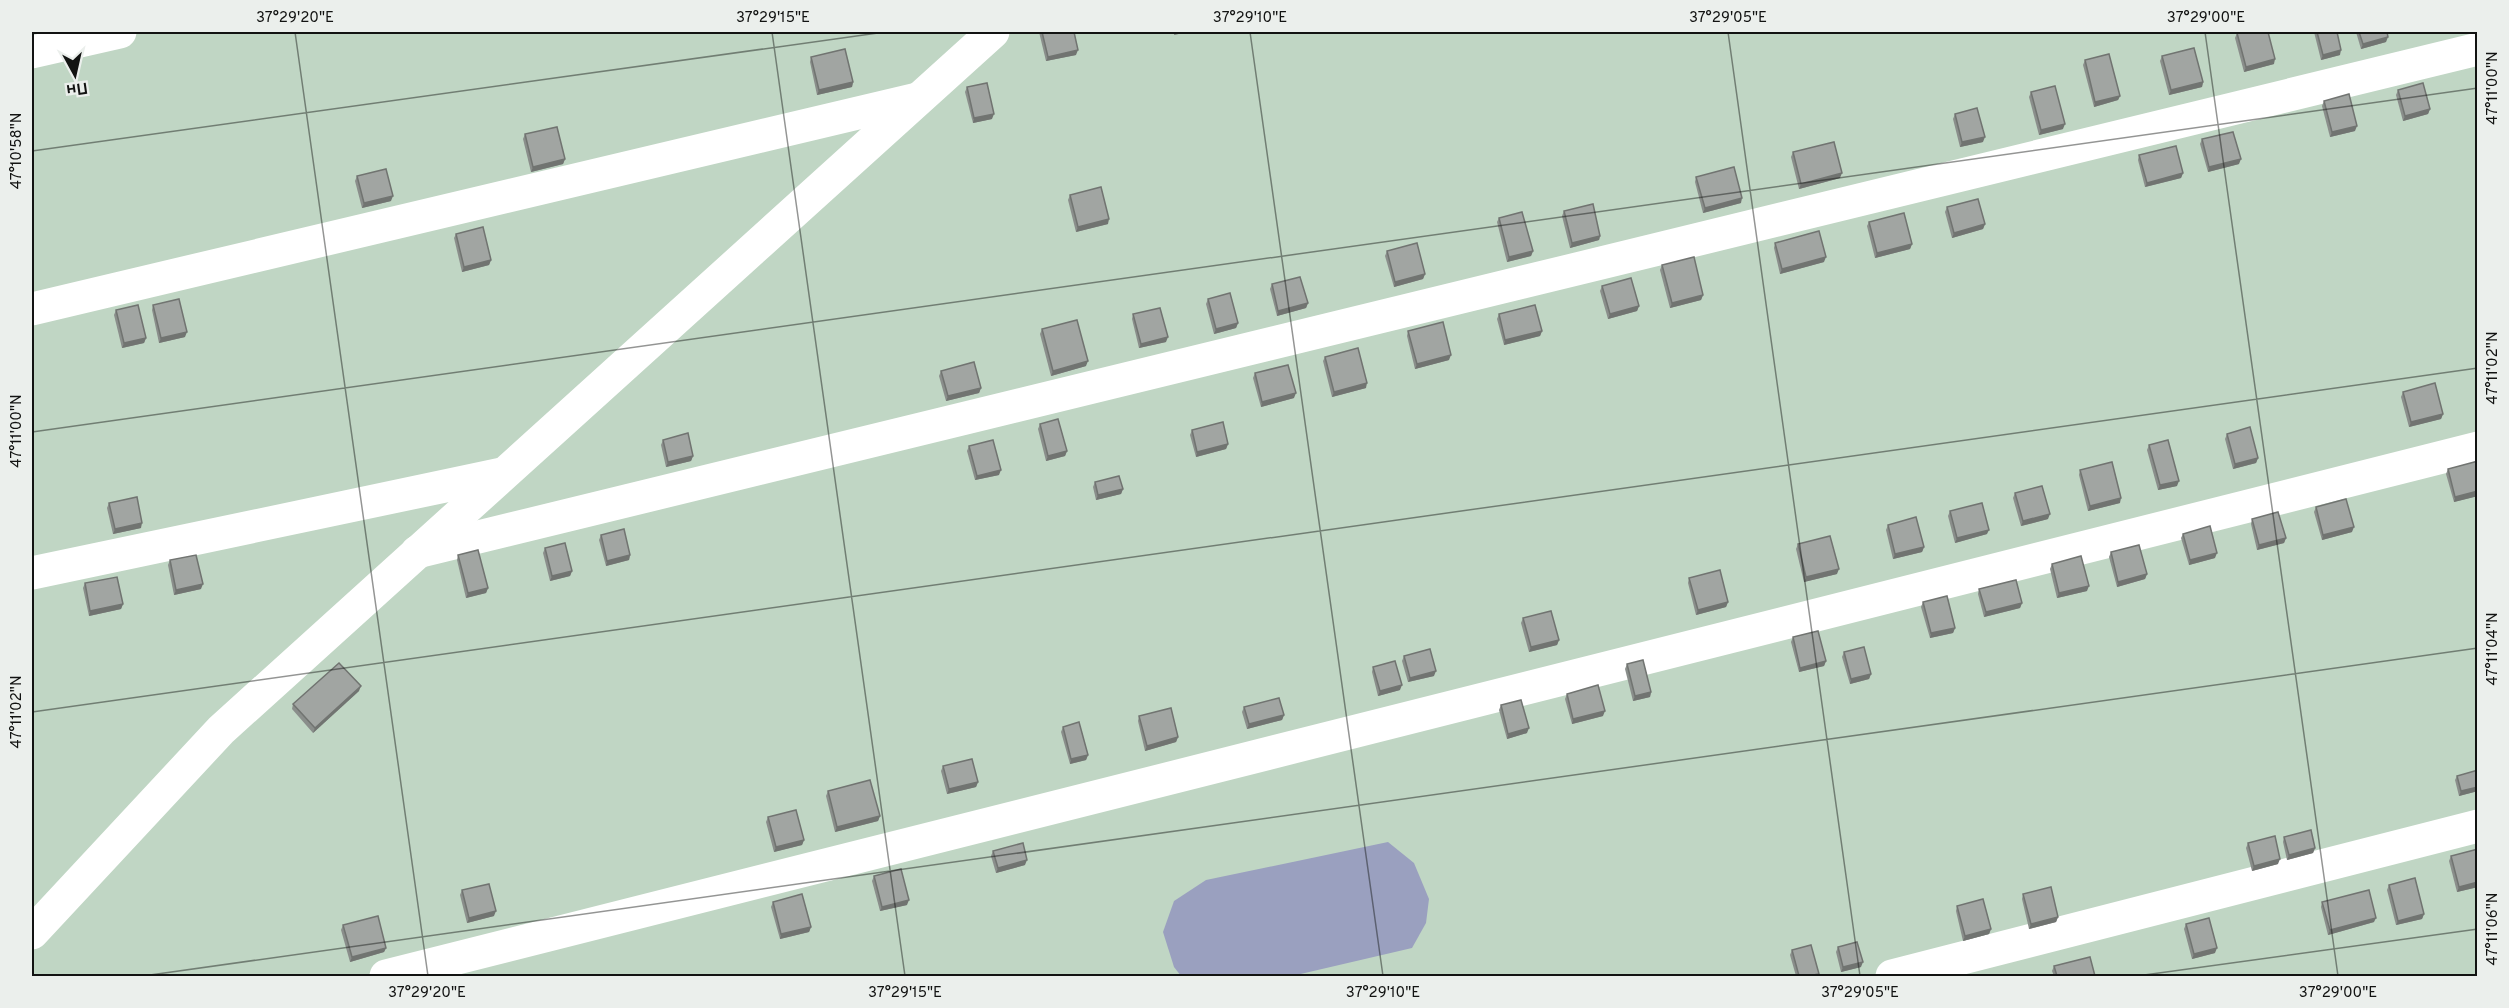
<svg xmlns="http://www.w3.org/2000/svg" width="2509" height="1008" font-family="Overpass,sans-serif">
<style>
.green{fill:#c0d6c4}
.water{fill:#9aa0bf}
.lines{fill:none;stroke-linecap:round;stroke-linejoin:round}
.minor{stroke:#fff;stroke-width:33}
.wall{fill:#8a8e8b}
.shaded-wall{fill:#717471}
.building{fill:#a1a5a2;stroke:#717471;stroke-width:1.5}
.ticks{fill:none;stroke:#121312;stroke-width:1.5;stroke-opacity:0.45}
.neatline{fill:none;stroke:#121312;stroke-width:2}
.ticks-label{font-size:15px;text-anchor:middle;fill:#121312}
</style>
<rect width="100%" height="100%" fill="#dee2de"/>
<rect class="green" x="32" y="32" width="2445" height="944"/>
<polygon class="water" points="1388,842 1414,863 1429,899 1426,923 1412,948 1292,976 1181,976 1174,967 1163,932 1174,901 1206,880"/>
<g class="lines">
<g class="minor">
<polyline points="32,52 120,32"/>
<polyline points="32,309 917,99"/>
<polyline points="417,552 2478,49"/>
<polyline points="32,573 502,474"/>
<polyline points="32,933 221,730 993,32"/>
<polyline points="386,976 2478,448"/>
<polyline points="1892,976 2478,826"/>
</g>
</g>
<g class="wall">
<polygon points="1039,32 1074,32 1076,55 1046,61"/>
<polygon points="2314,32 2337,32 2340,55 2321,60"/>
<polygon points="2356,32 2387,32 2386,42 2361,49"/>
<polygon points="2237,33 2274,64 2244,72 2235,38"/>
<polygon points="2162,56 2203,82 2202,87 2169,95 2160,61"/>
<polygon points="811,57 853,82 852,87 817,95 810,62"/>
<polygon points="2085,60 2120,96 2118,100 2094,107 2083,65"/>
<polygon points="967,87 992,119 973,123 965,92"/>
<polygon points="2398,90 2430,109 2428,114 2403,121 2396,95"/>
<polygon points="2031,92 2063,129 2039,135 2029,97"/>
<polygon points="2324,101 2355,131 2330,137 2322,106"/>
<polygon points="1955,114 1983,142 1960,147 1953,119"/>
<polygon points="525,134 565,159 563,164 531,172 523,139"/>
<polygon points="2202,139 2239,164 2208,172 2200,144"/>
<polygon points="1793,152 1840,178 1799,189 1791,157"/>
<polygon points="2139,155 2183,173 2181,178 2145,187 2138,160"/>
<polygon points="357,176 391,201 362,208 355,181"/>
<polygon points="1696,177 1741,203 1703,213 1695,182"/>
<polygon points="1070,195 1108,224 1076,232 1068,200"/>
<polygon points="1947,207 1985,224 1983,229 1952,238 1945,212"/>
<polygon points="1564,211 1600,236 1599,240 1570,248 1562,216"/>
<polygon points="1499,218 1533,251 1531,256 1507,262 1497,222"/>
<polygon points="1869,222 1912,244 1910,249 1875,258 1867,226"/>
<polygon points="456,234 491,260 489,265 462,272 454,238"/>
<polygon points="1775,243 1824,262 1780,274 1774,248"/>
<polygon points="1387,251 1425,274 1423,279 1394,287 1385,256"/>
<polygon points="1662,265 1703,295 1701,300 1670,308 1660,270"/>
<polygon points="1272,284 1308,303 1306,308 1277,316 1270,289"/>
<polygon points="1602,286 1639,306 1637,311 1608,319 1600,291"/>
<polygon points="1208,299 1238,323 1236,328 1214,334 1206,304"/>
<polygon points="153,305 185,337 159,343 152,310"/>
<polygon points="116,310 146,338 144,343 122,348 114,315"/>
<polygon points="1133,314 1166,342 1139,348 1132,319"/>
<polygon points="1499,314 1542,331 1540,336 1504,345 1497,319"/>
<polygon points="1042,329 1086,366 1051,376 1040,334"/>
<polygon points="1408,331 1449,360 1415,369 1407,336"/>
<polygon points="1325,357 1366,388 1332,397 1323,361"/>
<polygon points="941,371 981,388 979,393 946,401 939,376"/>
<polygon points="1255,373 1294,398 1261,407 1253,378"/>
<polygon points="2403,392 2443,414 2441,419 2409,427 2401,397"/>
<polygon points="1040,424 1067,451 1065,456 1046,461 1038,429"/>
<polygon points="1192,430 1228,444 1226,449 1196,457 1190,435"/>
<polygon points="2227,434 2258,458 2256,463 2233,469 2225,439"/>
<polygon points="663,440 693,456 691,461 666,467 661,445"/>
<polygon points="2149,445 2177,486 2158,490 2147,450"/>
<polygon points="969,446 999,475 975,480 967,451"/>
<polygon points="2478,461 2478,496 2454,502 2446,474 2448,469"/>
<polygon points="2080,470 2120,503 2088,511 2079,475"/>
<polygon points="1095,482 1123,489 1121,494 1096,500 1093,487"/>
<polygon points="2015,493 2048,519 2021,526 2013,498"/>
<polygon points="109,503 141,528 113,534 107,508"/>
<polygon points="2316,507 2352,532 2322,540 2314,512"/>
<polygon points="1950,511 1987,534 1955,543 1948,516"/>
<polygon points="2252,519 2286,538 2284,543 2257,550 2251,524"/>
<polygon points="1888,525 1924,547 1922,552 1893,559 1886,530"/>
<polygon points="2183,534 2215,558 2189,565 2181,538"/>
<polygon points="601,535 630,555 629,560 606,566 599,540"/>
<polygon points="1798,544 1837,574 1804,582 1796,549"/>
<polygon points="545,548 572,571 570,576 550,581 543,553"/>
<polygon points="2111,552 2147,574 2145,579 2117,587 2109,557"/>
<polygon points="458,555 488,588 486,593 466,598 457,560"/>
<polygon points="170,560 201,589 174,595 168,565"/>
<polygon points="2052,564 2087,591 2057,598 2050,569"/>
<polygon points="1689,578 1728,602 1726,607 1696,615 1688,583"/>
<polygon points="85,583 123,604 121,609 89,616 83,588"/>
<polygon points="1979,589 2022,603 2020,608 1984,617 1978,594"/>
<polygon points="1923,602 1955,628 1953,633 1930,638 1921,607"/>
<polygon points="1523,618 1559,640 1557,645 1529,652 1521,623"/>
<polygon points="1793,637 1826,661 1824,666 1799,672 1791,642"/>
<polygon points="1844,652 1871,674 1869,679 1850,684 1842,657"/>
<polygon points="1404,656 1434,676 1408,682 1402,661"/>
<polygon points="1627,664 1651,692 1650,697 1633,701 1625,669"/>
<polygon points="1373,667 1400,690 1378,696 1372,672"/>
<polygon points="359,691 313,733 292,709 293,704"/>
<polygon points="1567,694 1603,716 1572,724 1565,699"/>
<polygon points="1501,705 1527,733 1507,739 1499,710"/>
<polygon points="1244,707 1284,715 1282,720 1247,729 1242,712"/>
<polygon points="1139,716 1178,737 1176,742 1145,751 1138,721"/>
<polygon points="1063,727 1088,755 1086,760 1070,764 1061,732"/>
<polygon points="943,766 978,782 976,787 947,794 941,771"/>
<polygon points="2478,770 2478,791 2459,796 2455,780 2457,776"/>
<polygon points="828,791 880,816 878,821 835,832 826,796"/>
<polygon points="768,817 804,840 802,845 774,852 766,822"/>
<polygon points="2284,837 2315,848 2313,853 2287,860 2283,842"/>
<polygon points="2248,843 2278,864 2252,871 2246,848"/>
<polygon points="2478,849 2478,887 2457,892 2449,861 2451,856"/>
<polygon points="993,851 1025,865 996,873 991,856"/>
<polygon points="874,876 907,905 880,911 872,881"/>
<polygon points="2389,885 2424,914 2422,919 2396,925 2387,890"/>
<polygon points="462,890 494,916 467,923 460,895"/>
<polygon points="2023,894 2058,917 2056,922 2029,929 2022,899"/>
<polygon points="773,902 811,927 809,932 780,939 771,907"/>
<polygon points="2322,902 2374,922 2328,935 2321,907"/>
<polygon points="1957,906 1991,929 1989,934 1963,941 1956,911"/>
<polygon points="2186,924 2215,953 2192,959 2184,929"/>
<polygon points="343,925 386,948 384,952 350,962 341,930"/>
<polygon points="1838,947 1861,967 1841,972 1836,952"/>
<polygon points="1792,950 1819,974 1818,976 1796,976 1790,955"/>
<polygon points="2054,966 2095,976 2054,976 2052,971"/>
</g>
<g class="shaded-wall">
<polygon points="1175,32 1188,32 1174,35"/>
<polygon points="2388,37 2386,42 2361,49 2363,44"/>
<polygon points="1078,50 1076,55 1046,61 1048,57"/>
<polygon points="2341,50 2340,55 2321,60 2323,55"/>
<polygon points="2275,59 2274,64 2244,72 2246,67"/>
<polygon points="853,82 852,87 817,95 819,90"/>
<polygon points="2203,82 2202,87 2169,95 2171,90"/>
<polygon points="2120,96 2118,100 2094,107 2095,102"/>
<polygon points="2430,109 2428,114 2403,121 2405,116"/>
<polygon points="994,114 992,119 973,123 974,118"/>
<polygon points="2065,124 2063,129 2039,135 2041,130"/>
<polygon points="2357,126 2355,131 2330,137 2332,132"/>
<polygon points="1985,137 1983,142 1960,147 1962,142"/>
<polygon points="565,159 563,164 531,172 533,167"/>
<polygon points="2241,159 2239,164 2208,172 2209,167"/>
<polygon points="1842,173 1840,178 1799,189 1801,184"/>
<polygon points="2183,173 2181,178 2145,187 2147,183"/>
<polygon points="393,196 391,201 362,208 364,203"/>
<polygon points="1742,198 1741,203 1703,213 1705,208"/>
<polygon points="1109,219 1108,224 1076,232 1078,227"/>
<polygon points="1985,224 1983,229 1952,238 1954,233"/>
<polygon points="1600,236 1599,240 1570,248 1572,243"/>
<polygon points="1912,244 1910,249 1875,258 1877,253"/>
<polygon points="1533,251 1531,256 1507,262 1509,257"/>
<polygon points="1826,257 1824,262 1780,274 1782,269"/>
<polygon points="491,260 489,265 462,272 464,267"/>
<polygon points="1425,274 1423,279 1394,287 1395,282"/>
<polygon points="1703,295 1701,300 1670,308 1672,303"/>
<polygon points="1308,303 1306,308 1277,316 1278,311"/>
<polygon points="1639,306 1637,311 1608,319 1610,314"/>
<polygon points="1238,323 1236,328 1214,334 1216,329"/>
<polygon points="1542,331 1540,336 1504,345 1505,340"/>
<polygon points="187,332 185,337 159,343 161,338"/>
<polygon points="1168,337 1166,342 1139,348 1141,344"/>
<polygon points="146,338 144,343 122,348 124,343"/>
<polygon points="1451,355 1449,360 1415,369 1417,364"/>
<polygon points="1088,361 1086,366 1051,376 1053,371"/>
<polygon points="1367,383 1366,388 1332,397 1334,392"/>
<polygon points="981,388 979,393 946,401 948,396"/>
<polygon points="1296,393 1294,398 1261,407 1262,402"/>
<polygon points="2443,414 2441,419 2409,427 2411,422"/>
<polygon points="1228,444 1226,449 1196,457 1197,452"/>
<polygon points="1067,451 1065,456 1046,461 1048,456"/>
<polygon points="693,456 691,461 666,467 668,462"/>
<polygon points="2258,458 2256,463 2233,469 2235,464"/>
<polygon points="1001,470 999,475 975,480 977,476"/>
<polygon points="2179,481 2177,486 2158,490 2160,485"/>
<polygon points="1123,489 1121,494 1096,500 1098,495"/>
<polygon points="2478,491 2478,496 2454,502 2455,497"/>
<polygon points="2121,498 2120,503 2088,511 2090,506"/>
<polygon points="2050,514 2048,519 2021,526 2023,521"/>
<polygon points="142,523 141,528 113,534 115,529"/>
<polygon points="2354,527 2352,532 2322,540 2323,535"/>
<polygon points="1989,530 1987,534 1955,543 1957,538"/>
<polygon points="2286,538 2284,543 2257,550 2259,545"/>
<polygon points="1924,547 1922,552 1893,559 1895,554"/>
<polygon points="2217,553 2215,558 2189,565 2190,560"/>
<polygon points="630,555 629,560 606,566 607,561"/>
<polygon points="1839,569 1837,574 1804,582 1806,577"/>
<polygon points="572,571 570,576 550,581 552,576"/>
<polygon points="2147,574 2145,579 2117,587 2118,582"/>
<polygon points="203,584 201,589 174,595 176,590"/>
<polygon points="2089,586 2087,591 2057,598 2059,593"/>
<polygon points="488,588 486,593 466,598 468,593"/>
<polygon points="1728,602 1726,607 1696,615 1698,610"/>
<polygon points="2022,603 2020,608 1984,617 1986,612"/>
<polygon points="123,604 121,609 89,616 90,611"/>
<polygon points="1955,628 1953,633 1930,638 1931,633"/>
<polygon points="1559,640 1557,645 1529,652 1531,647"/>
<polygon points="1826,661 1824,666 1799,672 1800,668"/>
<polygon points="1436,671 1434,676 1408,682 1410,678"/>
<polygon points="1871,674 1869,679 1850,684 1851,679"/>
<polygon points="1402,685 1400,690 1378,696 1380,691"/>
<polygon points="361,686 359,691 313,733 315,728"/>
<polygon points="1651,692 1650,697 1633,701 1635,696"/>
<polygon points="1605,711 1603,716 1572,724 1573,719"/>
<polygon points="1284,715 1282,720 1247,729 1249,724"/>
<polygon points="1529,728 1527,733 1507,739 1508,734"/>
<polygon points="1178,737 1176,742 1145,751 1147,746"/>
<polygon points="1088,755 1086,760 1070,764 1071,759"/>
<polygon points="978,782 976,787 947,794 949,789"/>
<polygon points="2478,787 2478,791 2459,796 2461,791"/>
<polygon points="880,816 878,821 835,832 837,827"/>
<polygon points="804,840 802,845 774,852 776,847"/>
<polygon points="2315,848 2313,853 2287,860 2289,855"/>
<polygon points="2280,859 2278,864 2252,871 2254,866"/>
<polygon points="1027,860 1025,865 996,873 998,868"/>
<polygon points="2478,882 2478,887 2457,892 2459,887"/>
<polygon points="909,900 907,905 880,911 882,907"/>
<polygon points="496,911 494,916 467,923 469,918"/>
<polygon points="2424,914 2422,919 2396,925 2398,921"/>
<polygon points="2058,917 2056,922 2029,929 2031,924"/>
<polygon points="2376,918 2374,922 2328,935 2330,930"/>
<polygon points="811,927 809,932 780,939 781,934"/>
<polygon points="1991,929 1989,934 1963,941 1965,936"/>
<polygon points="386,948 384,952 350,962 352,957"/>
<polygon points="2217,948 2215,953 2192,959 2194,954"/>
<polygon points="1863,962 1861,967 1841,972 1843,967"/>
</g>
<g class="building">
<polygon points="1042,32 1074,32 1078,50 1048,57"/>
<polygon points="2241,32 2268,32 2275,59 2246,67 2237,33"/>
<polygon points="2317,32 2337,32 2341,50 2323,55"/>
<polygon points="2359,32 2387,32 2388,37 2363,44"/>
<polygon points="2194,48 2203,82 2171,90 2162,56"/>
<polygon points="845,49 853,82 819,90 811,57"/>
<polygon points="2109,54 2120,96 2095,102 2085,60"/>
<polygon points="987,83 994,114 974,118 967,87"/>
<polygon points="2423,83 2430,109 2405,116 2398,90"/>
<polygon points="2055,86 2065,124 2041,130 2031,92"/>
<polygon points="2349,94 2357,126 2332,132 2324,101"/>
<polygon points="1977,108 1985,137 1962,142 1955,114"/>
<polygon points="557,127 565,159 533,167 525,134"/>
<polygon points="2233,132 2241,159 2209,167 2202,139"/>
<polygon points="1834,142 1842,173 1801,184 1793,152"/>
<polygon points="2176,146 2183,173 2147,183 2139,155"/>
<polygon points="1734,167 1742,198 1705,208 1696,177"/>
<polygon points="386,169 393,196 364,203 357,176"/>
<polygon points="1101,187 1109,219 1078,227 1070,195"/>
<polygon points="1978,199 1985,224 1954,233 1947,207"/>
<polygon points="1593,204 1600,236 1572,243 1564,211"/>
<polygon points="1522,212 1533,251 1509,257 1499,218"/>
<polygon points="1904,213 1912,244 1877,253 1869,222"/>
<polygon points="483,227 491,260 464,267 456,234"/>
<polygon points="1819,231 1826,257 1782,269 1775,243"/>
<polygon points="1417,243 1425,274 1395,282 1387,251"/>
<polygon points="1694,257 1703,295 1672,303 1662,265"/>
<polygon points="1300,277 1308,303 1278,311 1272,284"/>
<polygon points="1631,278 1639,306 1610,314 1602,286"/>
<polygon points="1230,293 1238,323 1216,329 1208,299"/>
<polygon points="179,299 187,332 161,338 153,305"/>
<polygon points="138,305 146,338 124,343 116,310"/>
<polygon points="1535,305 1542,331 1505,340 1499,314"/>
<polygon points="1160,308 1168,337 1141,344 1133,314"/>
<polygon points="1077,320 1088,361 1053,371 1042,329"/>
<polygon points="1443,322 1451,355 1417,364 1408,331"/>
<polygon points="1358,348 1367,383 1334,392 1325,357"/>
<polygon points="974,362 981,388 948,396 941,371"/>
<polygon points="1288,365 1296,393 1262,402 1255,373"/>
<polygon points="2435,383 2443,414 2411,422 2403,392"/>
<polygon points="1058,419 1067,451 1048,456 1040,424"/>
<polygon points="1223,422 1228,444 1197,452 1192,430"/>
<polygon points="2250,427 2258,458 2235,464 2227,434"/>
<polygon points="688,433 693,456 668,462 663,440"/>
<polygon points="993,440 1001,470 977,476 969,446"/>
<polygon points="2168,440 2179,481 2160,485 2149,445"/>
<polygon points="2478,461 2478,491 2455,497 2448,469"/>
<polygon points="2112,462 2121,498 2090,506 2080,470"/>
<polygon points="1119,476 1123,489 1098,495 1095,482"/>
<polygon points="2042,486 2050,514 2023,521 2015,493"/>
<polygon points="137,497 142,523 115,529 109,503"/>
<polygon points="2346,499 2354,527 2323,535 2316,507"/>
<polygon points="1982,503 1989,530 1957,538 1950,511"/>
<polygon points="2278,512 2286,538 2259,545 2252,519"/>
<polygon points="1916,517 1924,547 1895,554 1888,525"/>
<polygon points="2210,526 2217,553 2190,560 2183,534"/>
<polygon points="624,529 630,555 607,561 601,535"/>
<polygon points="1830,536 1839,569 1806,577 1798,544"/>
<polygon points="565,543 572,571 552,576 545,548"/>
<polygon points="2139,545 2147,574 2118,582 2111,552"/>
<polygon points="478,550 488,588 468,593 458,555"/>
<polygon points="196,555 203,584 176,590 170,560"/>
<polygon points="2081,556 2089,586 2059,593 2052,564"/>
<polygon points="1720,570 1728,602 1698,610 1689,578"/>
<polygon points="117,577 123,604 90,611 85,583"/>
<polygon points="2016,580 2022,603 1986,612 1979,589"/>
<polygon points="1947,596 1955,628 1931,633 1923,602"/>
<polygon points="1551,611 1559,640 1531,647 1523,618"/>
<polygon points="1818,631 1826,661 1800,668 1793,637"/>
<polygon points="1864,647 1871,674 1851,679 1844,652"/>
<polygon points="1430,649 1436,671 1410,678 1404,656"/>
<polygon points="1643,660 1651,692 1635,696 1627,664"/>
<polygon points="1395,661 1402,685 1380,691 1373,667"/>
<polygon points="339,663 361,686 315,728 293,704"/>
<polygon points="1598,685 1605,711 1573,719 1567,694"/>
<polygon points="1279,698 1284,715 1249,724 1244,707"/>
<polygon points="1521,700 1529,728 1508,734 1501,705"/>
<polygon points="1171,708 1178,737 1147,746 1139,716"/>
<polygon points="1079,722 1088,755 1071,759 1063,727"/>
<polygon points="972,759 978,782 949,789 943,766"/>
<polygon points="2478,770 2478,787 2461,791 2457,776"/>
<polygon points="870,780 880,816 837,827 828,791"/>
<polygon points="796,810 804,840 776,847 768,817"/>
<polygon points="2311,830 2315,848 2289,855 2284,837"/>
<polygon points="2275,836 2280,859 2254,866 2248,843"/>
<polygon points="1023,843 1027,860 998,868 993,851"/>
<polygon points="2478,849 2478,882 2459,887 2451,856"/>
<polygon points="901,869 909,900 882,907 874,876"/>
<polygon points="2415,878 2424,914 2398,921 2389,885"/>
<polygon points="489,884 496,911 469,918 462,890"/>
<polygon points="2051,887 2058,917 2031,924 2023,894"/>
<polygon points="2369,890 2376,918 2330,930 2322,902"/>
<polygon points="802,894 811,927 781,934 773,902"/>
<polygon points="1983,899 1991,929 1965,936 1957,906"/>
<polygon points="378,916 386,948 352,957 343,925"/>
<polygon points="2209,918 2217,948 2194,954 2186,924"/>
<polygon points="1857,942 1863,962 1843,967 1838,947"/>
<polygon points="1811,945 1819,974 1807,976 1799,976 1792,950"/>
<polygon points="2090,957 2095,976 2057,976 2054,966"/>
</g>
<path class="ticks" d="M295 32 428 976M772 32 905 976M1250 32 1383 976M1728 32 1860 976M2205 32 2338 976M32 151 885 32M32 432 2478 88M32 712 2478 368M143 976 2478 648M2137 976 2478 929"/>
<rect width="2509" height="1008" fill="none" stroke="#ebefec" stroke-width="66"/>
<g transform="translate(75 75) rotate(172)" stroke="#ebefec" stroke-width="4.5" paint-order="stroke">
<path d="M0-4.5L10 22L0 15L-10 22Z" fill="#121312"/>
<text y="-9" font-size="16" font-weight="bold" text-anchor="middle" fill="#121312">Пн</text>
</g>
<rect x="33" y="33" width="2443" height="942" class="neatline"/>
<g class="ticks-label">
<text x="295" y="22">37°29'20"E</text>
<text x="773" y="22">37°29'15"E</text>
<text x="1250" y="22">37°29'10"E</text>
<text x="1728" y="22">37°29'05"E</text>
<text x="2206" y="22">37°29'00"E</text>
<text transform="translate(2492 88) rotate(-90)" y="5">47°11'00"N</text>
<text transform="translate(16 151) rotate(-90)" y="5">47°10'58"N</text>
<text transform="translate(2492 368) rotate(-90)" y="5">47°11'02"N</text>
<text transform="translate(16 431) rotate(-90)" y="5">47°11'00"N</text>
<text transform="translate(2492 649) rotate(-90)" y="5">47°11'04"N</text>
<text transform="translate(16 712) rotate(-90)" y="5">47°11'02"N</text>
<text transform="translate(2492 929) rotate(-90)" y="5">47°11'06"N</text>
<text x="427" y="997">37°29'20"E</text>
<text x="905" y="997">37°29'15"E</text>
<text x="1383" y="997">37°29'10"E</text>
<text x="1860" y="997">37°29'05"E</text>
<text x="2338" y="997">37°29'00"E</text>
</g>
</svg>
